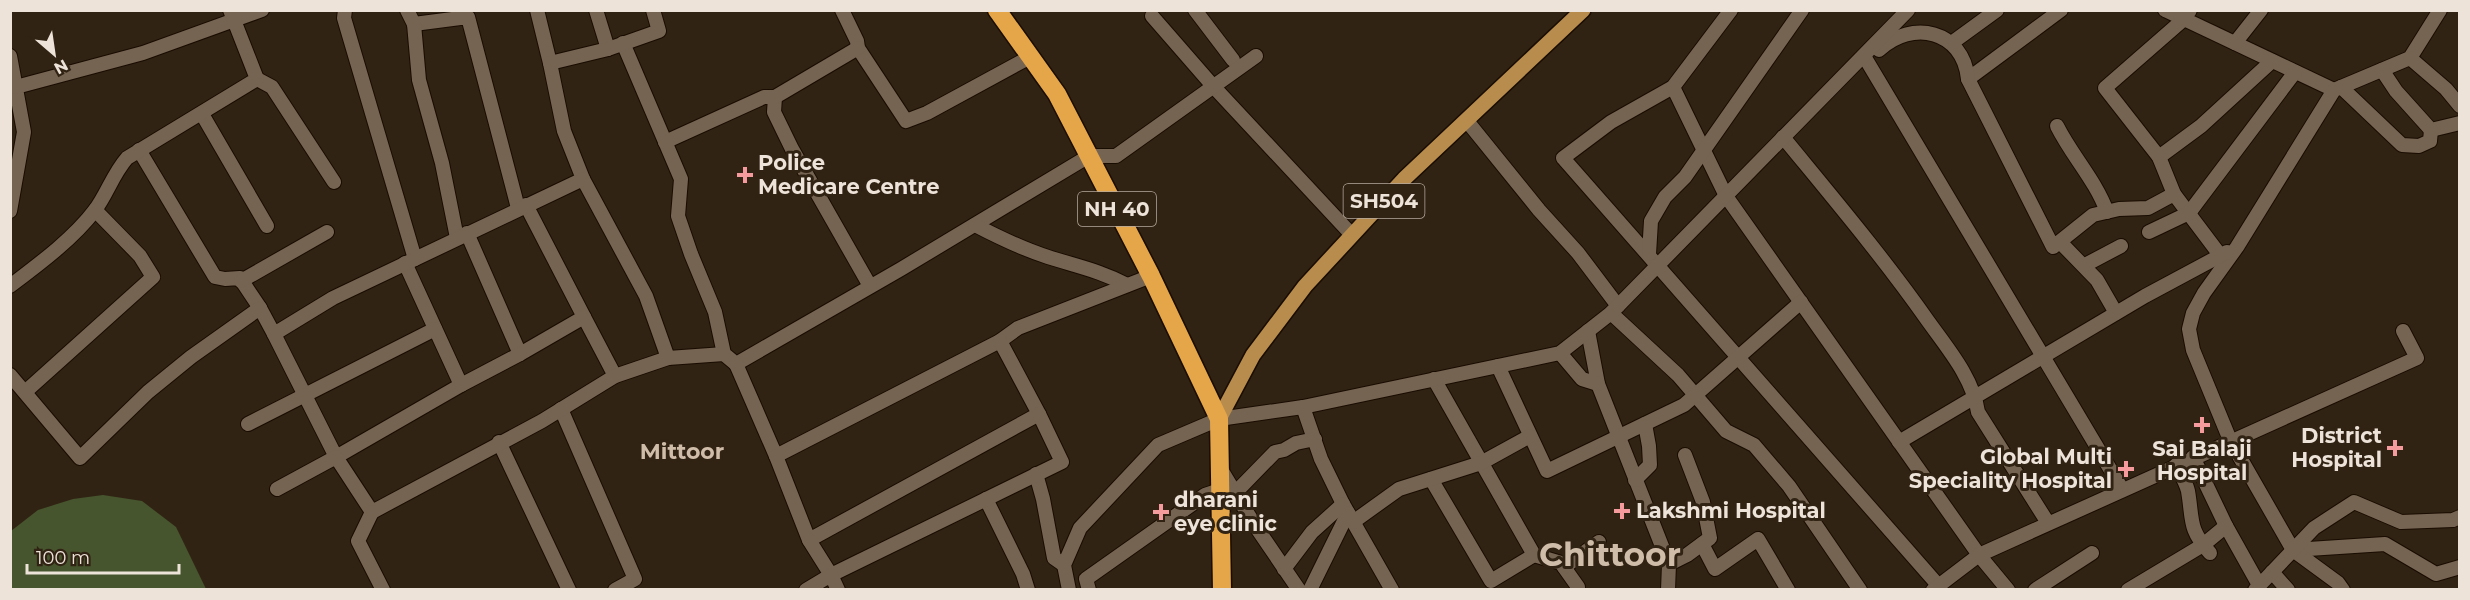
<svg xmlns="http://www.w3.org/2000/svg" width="2470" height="600" font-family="Montserrat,sans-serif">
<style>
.pitch{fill:#46552e}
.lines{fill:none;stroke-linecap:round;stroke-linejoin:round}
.minor-casing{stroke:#190c01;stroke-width:16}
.major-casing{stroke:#190c01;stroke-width:18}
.highway-casing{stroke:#190c01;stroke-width:21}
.minor{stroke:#756452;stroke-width:14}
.major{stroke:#b88c4d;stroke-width:15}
.highway{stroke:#e5a64a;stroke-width:18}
.poi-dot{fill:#f59b9e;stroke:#312313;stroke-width:2}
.labels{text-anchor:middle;stroke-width:6;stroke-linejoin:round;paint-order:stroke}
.shield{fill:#312313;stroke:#b5a99e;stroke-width:1.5}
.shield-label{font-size:20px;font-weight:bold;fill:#ede3d9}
.poi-label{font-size:21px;font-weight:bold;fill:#ede3d9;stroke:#312313;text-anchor:start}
.neighbourhood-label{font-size:22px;font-weight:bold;fill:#d0bda9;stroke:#312313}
.town-label{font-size:33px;font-weight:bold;fill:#d0bda9;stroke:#312313}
</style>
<rect width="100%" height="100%" fill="#312313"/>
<polygon class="pitch" points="103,495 142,501 176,527 206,589 11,589 11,531 38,510 73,499"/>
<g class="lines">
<defs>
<g id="minor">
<polyline points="345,10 344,18 415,259"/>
<polyline points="407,10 414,24 468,17 518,208"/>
<polyline points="537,10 550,63"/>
<polyline points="596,10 608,49"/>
<polyline points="842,10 857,41 858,48 906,121 927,113 1030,57"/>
<polyline points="1195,10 1233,60"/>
<polyline points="1731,10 1673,87 1611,122 1563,158 1938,585"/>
<polyline points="2061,10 1968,79 2053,247 2093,215 2119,209 2148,208 2174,194 2220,255"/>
<polyline points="2165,10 2334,90"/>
<polyline points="2440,10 2410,58 2334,90 2237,247 2204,293 2193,313 2189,329 2193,350 2230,440 2293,550 2385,544 2436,574 2460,567"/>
<polyline points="1152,16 1213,86 1352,235"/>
<polyline points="414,24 419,80 442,163 457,238"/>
<polyline points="1953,42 1997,10"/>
<polyline points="623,43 681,179 678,216 691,254 715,312 724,354 736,364 901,269 1089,156 1116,156 1256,56"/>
<polyline points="2235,43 2261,10"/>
<path d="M1879 50C1912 19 1963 30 1968 79"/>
<polyline points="10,56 24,132 10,211"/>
<polyline points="1864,56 2122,489"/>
<polyline points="2410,58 2446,89 2460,106"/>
<polyline points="2382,70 2396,91 2431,130 2460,123"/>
<polyline points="257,79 272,87 334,182"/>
<polyline points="16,87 143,53 262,10"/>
<polyline points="1673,87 1726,196 1979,555 2008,590"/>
<polyline points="2341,87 2402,145 2419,146 2430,141 2431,130"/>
<polyline points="775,97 774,112 792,149 870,286"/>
<polyline points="202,114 267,226"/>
<polyline points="1467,121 1539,210 1578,253 1618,306"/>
<path d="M2057 126C2072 156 2096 181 2107 212"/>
<path d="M1783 137C1833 198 1883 257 1928 321 1948 349 1973 378 1978 412L2048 523"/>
<polyline points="665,142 764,97 775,97 858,48"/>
<polyline points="139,150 215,277 225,279 240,278 260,308"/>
<polyline points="2159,157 2201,126 2272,61"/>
<polyline points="2174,194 2159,157 2105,88 2184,19 2190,10"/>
<polyline points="526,205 584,317"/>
<path d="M975 225C998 237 1023 249 1048 257 1076 266 1101 271 1127 285"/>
<polyline points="2149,232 2189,213 2295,72"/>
<polyline points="467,233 520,354 584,317 615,376"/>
<polyline points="2060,242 2097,280 2116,313"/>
<polyline points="1649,254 1651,221 1665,197 1685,177 1802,10"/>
<polyline points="2085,265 2121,246"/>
<polyline points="241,281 327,232"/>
<path d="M10 286C39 264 73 239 95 210 107 194 113 174 127 158L257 79 230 10"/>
<polyline points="1611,313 1678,375 1726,431 1754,445 1789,486 1860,590"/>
<polyline points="1588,331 1598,384 1669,564 1668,590"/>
<polyline points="274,334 336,457 461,385 405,263"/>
<polyline points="1560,353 1582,379 1598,384"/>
<polyline points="668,358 724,354"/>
<polyline points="736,364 776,456 1000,341 1018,328 1151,276"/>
<polyline points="1498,366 1547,471 1684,405 1801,302"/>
<polyline points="10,375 80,458 148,392 191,357 260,308 274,334 333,298 583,179 564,131 550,63 608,49 659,31 653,10"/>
<polyline points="1434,379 1534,555 1561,563 1578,587"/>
<polyline points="461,385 520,354"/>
<polyline points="25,392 153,277 140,256 95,210"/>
<polyline points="1303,407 1321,459 1343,504 1392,590"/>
<polyline points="561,409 635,579 615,590"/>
<polyline points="248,424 435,329"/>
<polyline points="499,442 569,590"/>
<polyline points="1899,442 2145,296 2227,252"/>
<polyline points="776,456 809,540 1039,414 1000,341"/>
<polyline points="2193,457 2226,526 2259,585"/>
<path d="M2176 465C2180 473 2186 482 2188 491 2193 520 2188 529 2210 553"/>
<polyline points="1220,468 1254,524 1299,590"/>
<polyline points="1036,474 1043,499 1054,558 1064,565"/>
<polyline points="1431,479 1491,581 1534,555"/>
<polyline points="1635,480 1650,465 1649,446 1645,424"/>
<polyline points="277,489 336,457 372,512 542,421 615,376 668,358 646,296 583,179"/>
<polyline points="1235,493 1275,452 1284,450 1296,443 1315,439"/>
<polyline points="986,499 1023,574 1028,590"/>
<polyline points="372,512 358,541 383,590"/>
<polyline points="1353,522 1399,489 1481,463 1530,436"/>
<polyline points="809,540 831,575 1062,462 1039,414"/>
<polyline points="1702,544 1715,569 1758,539 1788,590"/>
<polyline points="2293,550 2338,583 2343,590"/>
<polyline points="1669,564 1687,555 1710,538 1703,502 1685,455"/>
<polyline points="1564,567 1599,542"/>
<polyline points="1284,569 1312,532 1343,504"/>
<polyline points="2272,572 2288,590"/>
<polyline points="806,590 831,575 838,590"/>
<polyline points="1069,590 1064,565 1080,528 1158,445 1219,419 1303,407 1560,353 1611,313 1908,10"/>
<polyline points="1089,590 1086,579 1205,495 1220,490"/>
<polyline points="1310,590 1348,513"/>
<polyline points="1933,590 1979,555 2417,358 2403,331"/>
<polyline points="2035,590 2092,553"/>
<polyline points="2128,590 2203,545 2226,526"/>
<polyline points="2255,590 2314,528 2354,502 2401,522 2453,520 2460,517"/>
</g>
<polyline id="major" points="1219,419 1253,355 1305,286 1404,179 1583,10"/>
<polyline id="highway" points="997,10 1057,94 1151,276 1219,419 1222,590"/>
</defs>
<use href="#minor" class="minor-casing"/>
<use href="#major" class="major-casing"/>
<use href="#highway" class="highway-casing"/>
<use href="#minor" class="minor"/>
<use href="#major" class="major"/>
<use href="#highway" class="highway"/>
</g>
<g class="poi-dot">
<path d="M742 166h6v6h6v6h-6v6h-6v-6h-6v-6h6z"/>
<path d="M2199 416h6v6h6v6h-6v6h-6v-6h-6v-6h6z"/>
<path d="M2392 439h6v6h6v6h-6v6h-6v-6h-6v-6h6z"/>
<path d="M2123 460h6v6h6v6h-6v6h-6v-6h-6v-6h6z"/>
<path d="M1619 502h6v6h6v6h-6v6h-6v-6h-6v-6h6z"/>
<path d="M1158 503h6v6h6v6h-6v6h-6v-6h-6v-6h6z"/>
</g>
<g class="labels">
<g class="shield">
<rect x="1343.5" y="184" width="81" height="34" rx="4.5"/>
<rect x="1078" y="192" width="78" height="34" rx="4.5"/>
</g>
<g class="shield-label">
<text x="1384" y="208">SH504</text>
<text x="1117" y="216">NH 40</text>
</g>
<g class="poi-label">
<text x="758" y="170">Police<tspan x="758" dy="24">Medicare Centre</tspan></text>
<text x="2382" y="443" text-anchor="end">District<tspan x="2382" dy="24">Hospital</tspan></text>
<text x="2202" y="456" text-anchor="middle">Sai Balaji<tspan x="2202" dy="24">Hospital</tspan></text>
<text x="2112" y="464" text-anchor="end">Global Multi<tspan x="2112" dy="24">Speciality Hospital</tspan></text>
<text x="1174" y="507">dharani<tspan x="1174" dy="24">eye clinic</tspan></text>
<text x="1636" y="518">Lakshmi Hospital</text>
</g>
<g class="neighbourhood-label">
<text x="682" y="459">Mittoor</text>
</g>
<g class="town-label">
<text x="1610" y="566">Chittoor</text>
</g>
</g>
<rect width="2470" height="600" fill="none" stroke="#ede3d9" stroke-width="24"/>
<g transform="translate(54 54) rotate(151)" stroke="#312313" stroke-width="4.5" paint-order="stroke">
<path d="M0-4.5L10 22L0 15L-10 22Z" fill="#ede3d9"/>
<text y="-9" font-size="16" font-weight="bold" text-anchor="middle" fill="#ede3d9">N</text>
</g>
<path d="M27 564v9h152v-9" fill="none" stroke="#ede3d9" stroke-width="3"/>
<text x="36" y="564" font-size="18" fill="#ede3d9" stroke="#312313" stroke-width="4.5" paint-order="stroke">100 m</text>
</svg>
